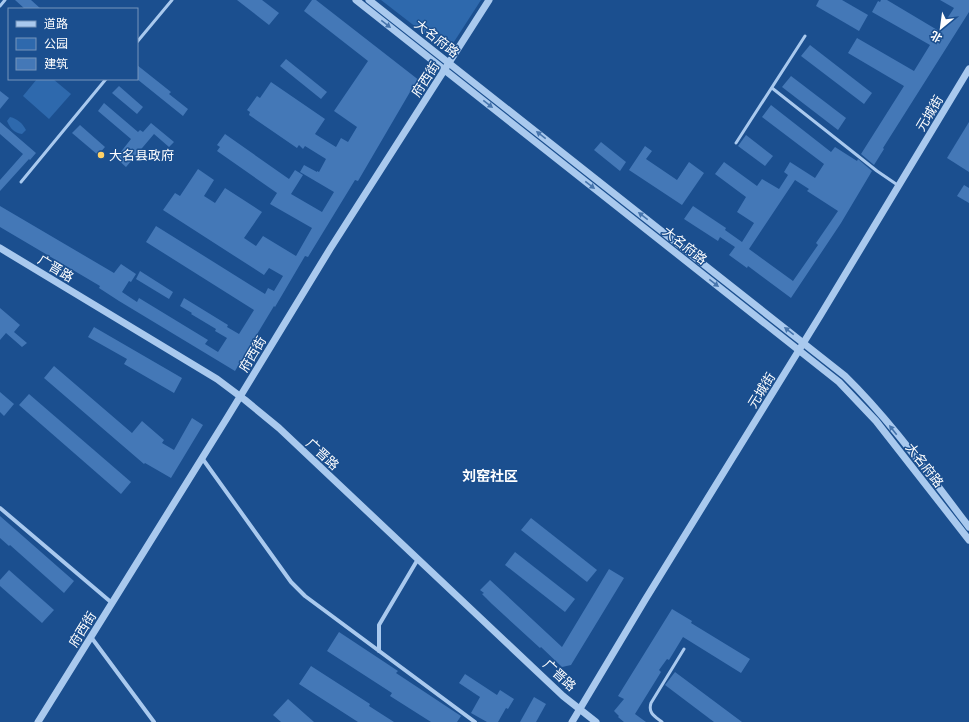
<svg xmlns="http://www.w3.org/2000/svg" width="969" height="722" font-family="Inter,'Noto Sans SC',sans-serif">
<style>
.green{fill:#2e69ad}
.building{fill:#4478b7;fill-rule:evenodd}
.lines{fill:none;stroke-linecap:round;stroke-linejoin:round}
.service{stroke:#a9c9ee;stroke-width:3}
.minor{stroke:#a9c9ee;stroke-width:4}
.tertiary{stroke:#a9c9ee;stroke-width:7}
.oneway{fill:#4674ac}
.poi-dot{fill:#ffd166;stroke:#1b4f8f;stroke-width:1.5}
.labels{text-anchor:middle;stroke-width:3;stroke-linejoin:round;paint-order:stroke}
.street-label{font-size:13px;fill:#fff;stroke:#1b4f8f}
.poi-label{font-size:13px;fill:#fff;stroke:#1b4f8f;text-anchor:start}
.neighbourhood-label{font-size:14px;font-weight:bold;fill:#fff;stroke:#1b4f8f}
</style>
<rect width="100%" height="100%" fill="#1b4f8f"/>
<g class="green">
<polygon points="381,0 481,0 450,48 443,48"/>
<polygon points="37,79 53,79 71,94 49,119 23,96"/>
<path d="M10 117C18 119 22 123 26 130L22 134C14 133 10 128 7 121Z"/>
</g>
<g class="building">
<polygon points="15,0 31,0 41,9 25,9"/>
<polygon points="237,0 262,0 279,13 269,25"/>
<polygon points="312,0 316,0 420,81 411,93 410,92 358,181 355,180 308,257 305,256 275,307 274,306 235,371 119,301 99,288 100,286 0,227 0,206 114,273 121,264 136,274 131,282 129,281 122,292 137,302 139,298 208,340 205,344 218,352 227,338 215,331 216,329 191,314 192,313 180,306 184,298 228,325 227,327 239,334 254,310 146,242 156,226 265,294 268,288 274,291 283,276 269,268 264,275 163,210 175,193 180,196 198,169 214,180 204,196 215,203 225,188 262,212 244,238 256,246 263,236 296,256 312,228 270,204 277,193 217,151 220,147 217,145 225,134 289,179 295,170 303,175 291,194 322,212 334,192 300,172 304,165 317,172 317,171 319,172 326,159 305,146 303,149 299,145 297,148 249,115 250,112 247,110 257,96 260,98 271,82 325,119 315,134 336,147 341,138 348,142 357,127 334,111 368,61 304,11"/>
<polygon points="819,0 842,0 868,15 859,31 816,6"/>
<polygon points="881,0 887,0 939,31 954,8 940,0 969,0 969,12 883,148 884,149 874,165 861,154 904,86 848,53 857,38 914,71 930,45 872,12 878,1 880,2"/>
<polygon points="810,45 872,93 864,104 801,56"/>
<polygon points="286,59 327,92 321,99 280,66"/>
<polygon points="137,65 171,92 169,94 188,109 183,116 137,79"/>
<polygon points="791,76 846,118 838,130 782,87"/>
<polygon points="119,86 143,107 137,114 112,93"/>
<polygon points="0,91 9,98 0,109"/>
<polygon points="104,103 138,132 140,130 143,132 151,123 174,142 169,147 154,134 126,167 116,158 131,139 98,111"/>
<path d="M771 105 831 152 835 147 857 161 858 159 872 171 841 223 791 298 748 266 747 268 729 255 735 247 720 237 718 241 684 219 693 206 726 228 725 230 742 242 754 223 737 212 746 197 715 174 724 162 757 186 762 179 779 189 788 175 784 172 790 162 815 178 824 164 762 117ZM795 180 809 189 807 191 838 211 816 243 818 245 793 281 749 249Z"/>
<polygon points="0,122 36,153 30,160 29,159 0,191 0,180 23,154 0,134"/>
<polygon points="969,122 969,172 947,158"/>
<polygon points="80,125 105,147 98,155 72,133"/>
<polygon points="746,135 773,156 765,166 738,146"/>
<polygon points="601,142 626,162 620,171 594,150"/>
<polygon points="645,146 652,151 646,159 677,180 689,162 704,173 682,205 629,170"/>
<polygon points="964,185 969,188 969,203 957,196"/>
<polygon points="140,271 173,292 169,299 136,279"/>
<polygon points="0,308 20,325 14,332 27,343 22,347 6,333 0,340"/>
<polygon points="94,327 182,378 174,393 124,364 127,359 88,337"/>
<polygon points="54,366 132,433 142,421 164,440 162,443 174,450 192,418 203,425 171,478 145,463 144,464 44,378"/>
<polygon points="0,392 14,404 4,416 0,412"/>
<polygon points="29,394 131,482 121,494 19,405"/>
<polygon points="0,516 74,581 64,593 10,545 9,546 0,538"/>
<polygon points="531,518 597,570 587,582 521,530"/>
<polygon points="515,552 575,599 565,612 505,565"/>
<polygon points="609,569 624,578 571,665 562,667 541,647 540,648 492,604 482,594 484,593 480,590 490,580 562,647"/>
<polygon points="9,570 54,610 42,623 0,586 0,580"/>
<polygon points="672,609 692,621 691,623 750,659 741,673 683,637 669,660 667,659 659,670 661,672 635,714 646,722 624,722 618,717 619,716 614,711 624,699 618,696"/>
<polygon points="339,632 398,671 396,673 461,716 457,722 431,722 390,696 392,693 327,651"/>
<polygon points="311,666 370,704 369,706 394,722 358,722 299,684"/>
<polygon points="675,672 742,722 714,722 665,685"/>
<polygon points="465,674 497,695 500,690 514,699 508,709 506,708 498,722 487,722 471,713 480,697 459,683"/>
<polygon points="534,697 546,704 536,722 520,722"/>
<polygon points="288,699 314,722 281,722 273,715"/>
</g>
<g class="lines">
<g class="service">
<polyline points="0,6 5,0"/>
<polyline points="137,42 172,0"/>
<polyline points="772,88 877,171 899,186"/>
<polyline points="736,143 805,36"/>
<polyline points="21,182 106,79"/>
<path d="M662 722C654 716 648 713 651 703L684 649"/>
</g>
<g class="minor">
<polyline points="202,458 291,582 305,596 475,722"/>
<polyline points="0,508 112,603"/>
<polyline points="91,637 154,722"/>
<polyline points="379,651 379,625 418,559"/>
</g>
<g class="tertiary">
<polyline points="356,0 839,382 876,421 969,540"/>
<path d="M369 0 845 376C891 421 929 475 969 527"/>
<polyline points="0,248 217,379 245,400 279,428 563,696 596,722"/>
<polyline points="38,722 227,418 330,249 489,0"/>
<polyline points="572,722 645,600 820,316 969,69"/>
</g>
</g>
<defs><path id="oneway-solid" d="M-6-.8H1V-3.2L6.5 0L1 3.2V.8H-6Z"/></defs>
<g class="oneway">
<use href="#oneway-solid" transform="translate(386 24) rotate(38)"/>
<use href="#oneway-solid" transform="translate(488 104) rotate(38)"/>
<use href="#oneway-solid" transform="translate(541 135) rotate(-142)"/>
<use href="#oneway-solid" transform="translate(590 185) rotate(38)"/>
<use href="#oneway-solid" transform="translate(643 216) rotate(-142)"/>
<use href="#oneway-solid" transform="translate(714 283) rotate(38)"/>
<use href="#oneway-solid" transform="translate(789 331) rotate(-142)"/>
<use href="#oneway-solid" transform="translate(893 430) rotate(-128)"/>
</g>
<circle class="poi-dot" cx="101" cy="155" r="4"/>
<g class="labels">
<g class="street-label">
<text transform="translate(437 38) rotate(38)" y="5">大名府路</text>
<text transform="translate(425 79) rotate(-57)" y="5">府西街</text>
<text transform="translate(929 113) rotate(-59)" y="5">元城街</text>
<text transform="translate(685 245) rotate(38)" y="5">大名府路</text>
<text transform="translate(56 268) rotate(31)" y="5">广晋路</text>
<text transform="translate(252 354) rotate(-59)" y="5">府西街</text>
<text transform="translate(761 390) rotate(-58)" y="5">元城街</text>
<text transform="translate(323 454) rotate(43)" y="5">广晋路</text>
<text transform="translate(925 465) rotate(52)" y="5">大名府路</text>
<text transform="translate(82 629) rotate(-58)" y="5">府西街</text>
<text transform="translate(560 675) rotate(43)" y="5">广晋路</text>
</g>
<g class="poi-label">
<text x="109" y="160">大名县政府</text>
</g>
<g class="neighbourhood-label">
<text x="490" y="481">刘窑社区</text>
</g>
</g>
<rect x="8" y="8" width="130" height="72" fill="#1b4f8f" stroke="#7695bc"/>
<rect x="16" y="21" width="20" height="6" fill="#a9c9ee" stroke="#7695bc"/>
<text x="44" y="28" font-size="12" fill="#ffffff">道路</text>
<rect x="16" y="38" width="20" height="12" fill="#2e69ad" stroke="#7695bc"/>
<text x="44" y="48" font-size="12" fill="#ffffff">公园</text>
<rect x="16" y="58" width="20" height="12" fill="#4478b7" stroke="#7695bc"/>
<text x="44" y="68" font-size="12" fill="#ffffff">建筑</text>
<g transform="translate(941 28) rotate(209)" stroke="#1b4f8f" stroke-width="3" paint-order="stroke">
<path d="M0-3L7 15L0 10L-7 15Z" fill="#ffffff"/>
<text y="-6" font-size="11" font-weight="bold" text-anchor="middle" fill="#ffffff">北</text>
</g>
</svg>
